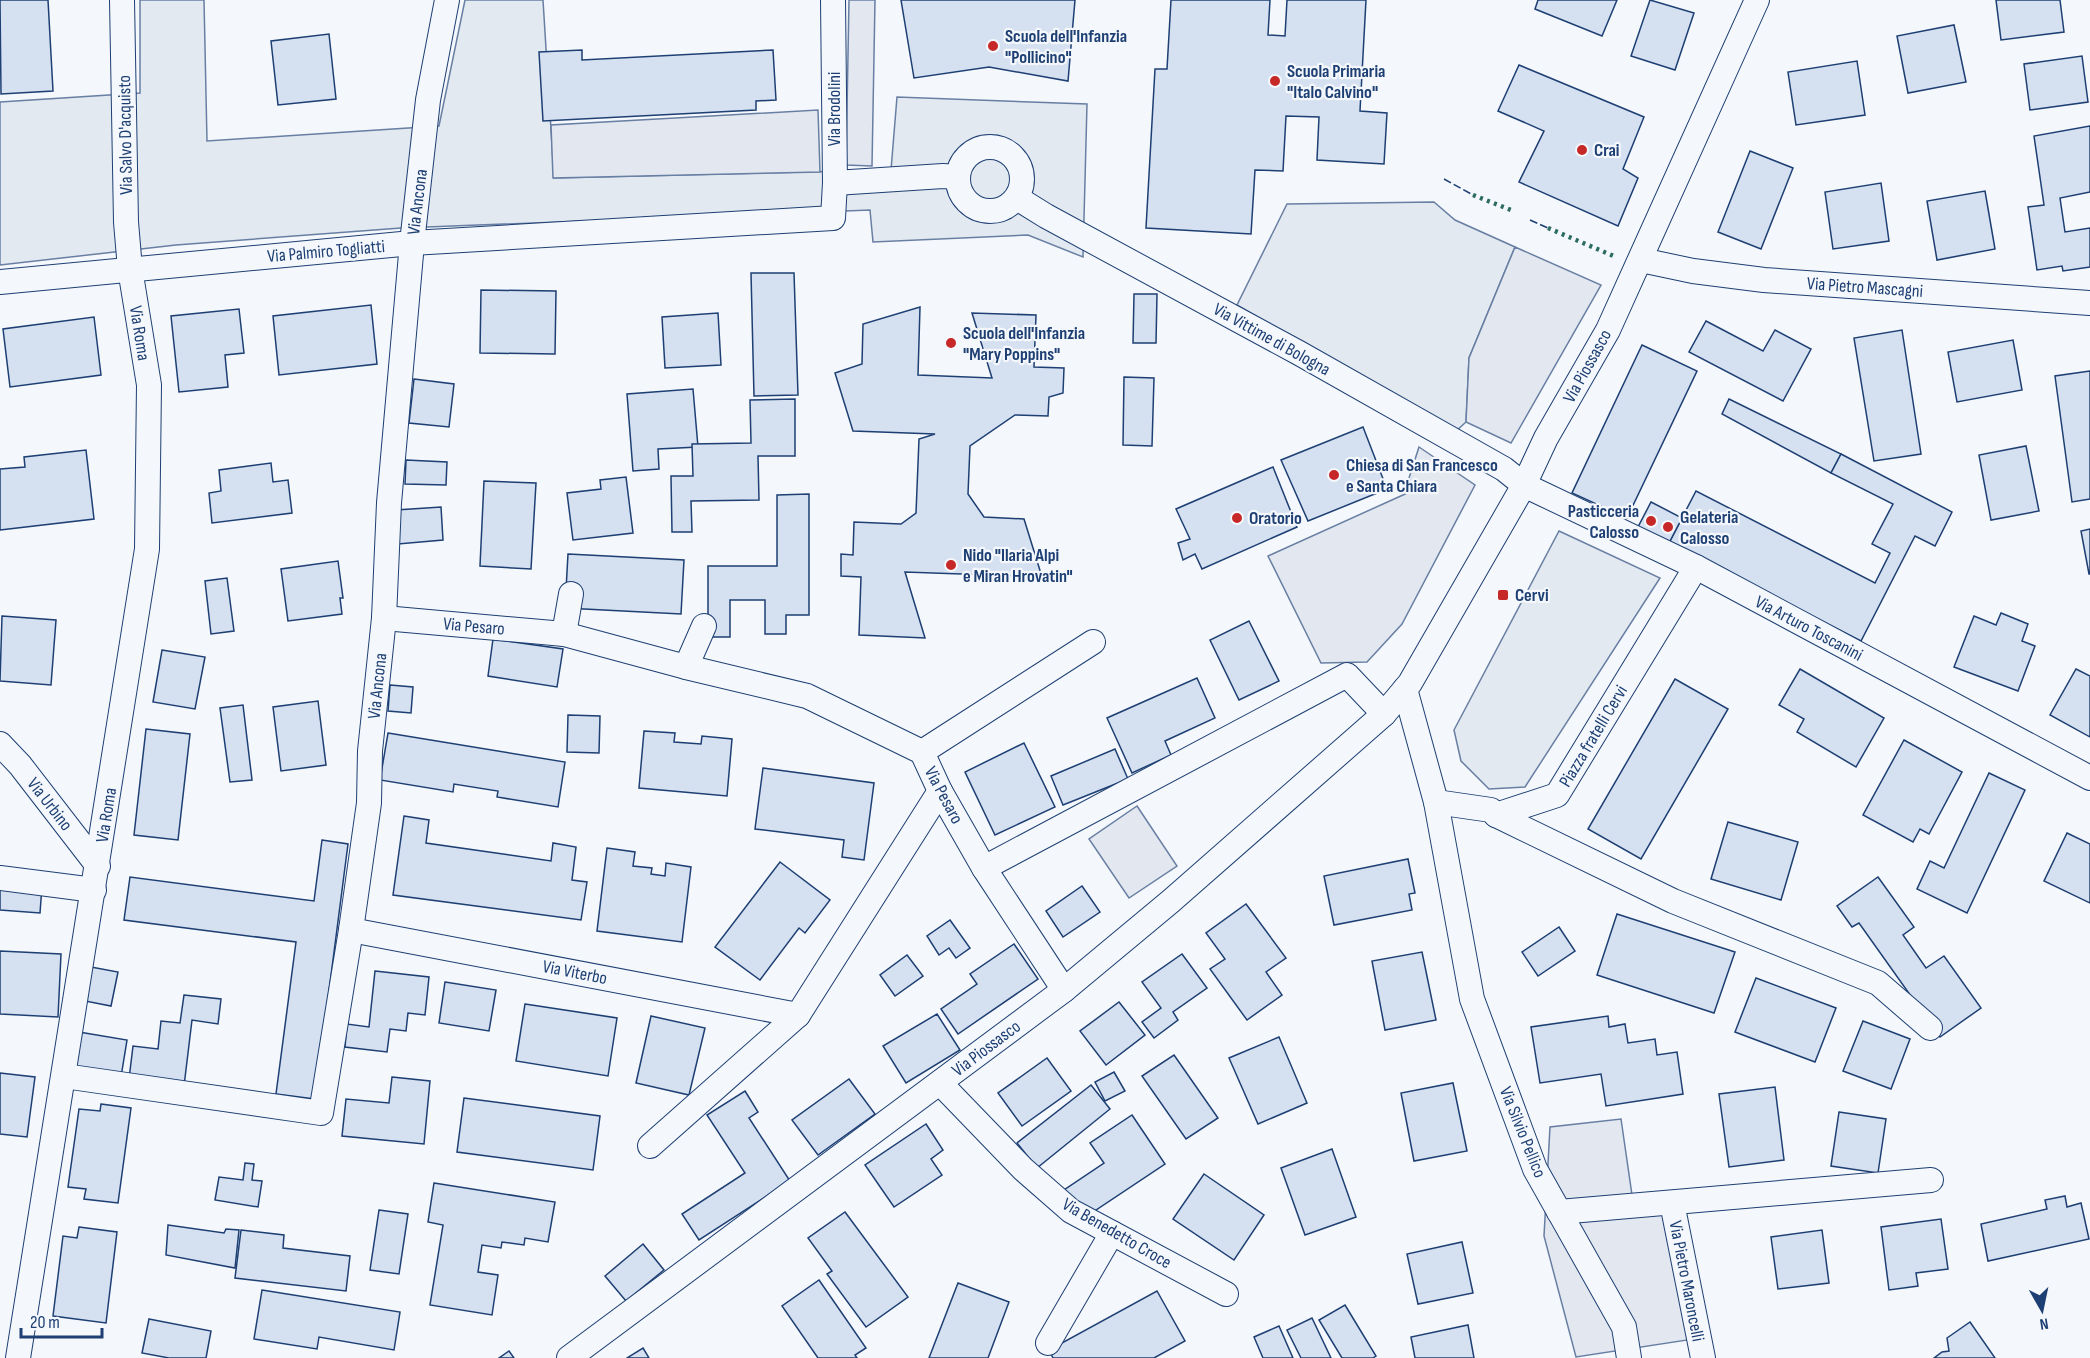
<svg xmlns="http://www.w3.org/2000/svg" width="2090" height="1358" font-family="'Sofia Sans Condensed',sans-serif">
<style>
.green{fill:#e3e9f0;stroke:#687fa3;stroke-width:1.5}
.parking{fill:#e3e8f0;stroke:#687fa3;stroke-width:1.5}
.building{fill:#d5e0f0;stroke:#1d3f73;stroke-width:1.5}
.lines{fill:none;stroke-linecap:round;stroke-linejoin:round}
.street-casing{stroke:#1d3f73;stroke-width:26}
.street{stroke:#f4f7fb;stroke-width:24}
.hedge{stroke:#2c6c60;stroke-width:4.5;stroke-dasharray:3 4.5;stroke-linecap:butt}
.fence{stroke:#1d3f73;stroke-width:1.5;stroke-dasharray:8 3;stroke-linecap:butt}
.poi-dot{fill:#c62828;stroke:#f4f7fb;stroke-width:2}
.labels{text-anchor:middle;stroke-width:4.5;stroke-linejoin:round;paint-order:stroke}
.poi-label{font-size:18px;font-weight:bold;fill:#1d3f73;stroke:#f4f7fb;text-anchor:start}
.street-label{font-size:18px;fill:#1d3f73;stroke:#f4f7fb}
</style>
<rect width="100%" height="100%" fill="#f4f7fb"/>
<g class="green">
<polygon points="140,0 204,0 207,141 439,126 465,0 543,0 554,178 891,170 897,97 1087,104 1083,257 1028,235 873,242 870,210 401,228 176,245 0,265 0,102 140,93"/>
<polygon points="1434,202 1455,220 1515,247 1469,358 1466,422 1455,432 1237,305 1287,204"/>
<polygon points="1559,531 1660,578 1525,787 1489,789 1461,761 1454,730"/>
</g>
<g class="parking">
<polygon points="849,0 875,0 872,166 846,165"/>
<polygon points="818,110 820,172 553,178 551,125"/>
<polygon points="1515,247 1601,285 1511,443 1466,422 1469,358"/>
<polygon points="1419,447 1475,485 1402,624 1367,662 1321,663 1268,556 1414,490 1409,478"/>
<polygon points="1137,806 1177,866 1129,898 1089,839"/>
<polygon points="1621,1119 1632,1195 1668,1207 1694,1339 1576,1357 1544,1236 1550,1127"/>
</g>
<g class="building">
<polygon points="0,0 48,0 53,91 1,94"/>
<polygon points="901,0 1075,0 1068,81 989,67 914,78"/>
<polygon points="1171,0 1270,0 1268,35 1285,36 1287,0 1366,0 1360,111 1387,113 1384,164 1317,160 1319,117 1286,116 1283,171 1255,170 1251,234 1146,228 1155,69 1167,69"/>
<polygon points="1538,0 1617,0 1602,36 1535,9"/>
<polygon points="1650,0 1694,13 1675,70 1631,56"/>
<polygon points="1996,0 2060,0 2064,32 2001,40"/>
<polygon points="1954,25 1966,82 1908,93 1897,36"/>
<polygon points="329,34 336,99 278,105 271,41"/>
<polygon points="582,50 582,60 773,50 776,100 756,101 756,110 543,121 539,52"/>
<polygon points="2082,56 2088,102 2030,110 2024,64"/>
<polygon points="1857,61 1865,115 1796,125 1788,72"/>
<polygon points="1519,65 1644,117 1623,169 1638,178 1618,226 1519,182 1544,131 1498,111"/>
<polygon points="2090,126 2090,192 2060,198 2065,232 2090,228 2090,267 2063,271 2062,266 2037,270 2028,207 2044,205 2034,136"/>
<polygon points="1750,151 1793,168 1761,249 1718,232"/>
<polygon points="1881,183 1889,241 1833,249 1825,192"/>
<polygon points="1985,191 1995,249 1937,260 1927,201"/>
<polygon points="751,273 794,273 798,395 754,396"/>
<polygon points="481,290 556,291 555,354 480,353"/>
<polygon points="1134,294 1157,294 1156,343 1133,343"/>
<polygon points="371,305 377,364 279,375 273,316"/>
<polygon points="920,307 918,375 992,378 972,313 1036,315 1034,367 1064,368 1063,393 1049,397 1048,416 1015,415 970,446 968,494 984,517 1024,519 1042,577 905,572 925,638 859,635 861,577 841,576 841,554 853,555 854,522 901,524 916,513 919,439 935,434 853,431 835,373 862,364 863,324"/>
<polygon points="239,309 244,353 225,355 228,387 179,392 171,316"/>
<polygon points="718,313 721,365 665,368 662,317"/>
<polygon points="94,317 101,375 10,387 3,329"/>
<polygon points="1706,321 1763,351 1775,330 1811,349 1783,401 1689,352"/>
<polygon points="1902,330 1921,454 1874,461 1854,338"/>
<polygon points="2013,340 2022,390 1957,402 1948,352"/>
<polygon points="1642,345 1697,371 1627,518 1572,493"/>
<polygon points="2090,371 2090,499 2072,502 2055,376"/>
<polygon points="1124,377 1154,378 1152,446 1123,445"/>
<polygon points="414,379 454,384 449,427 409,423"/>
<polygon points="693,389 698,447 658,449 659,469 633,471 627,394"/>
<polygon points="795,399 795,456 758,456 759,500 691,501 692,532 672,532 671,476 693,476 692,444 751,443 750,400"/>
<polygon points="1729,399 1841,454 1831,473 1722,414"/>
<polygon points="1363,427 1387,489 1308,521 1281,460"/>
<polygon points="2026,446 2039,511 1991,520 1979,455"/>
<polygon points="86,450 94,519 0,530 0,469 25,467 24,457"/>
<polygon points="1841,454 1952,512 1935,546 1915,536 1861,641 1669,543 1696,491 1875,583 1890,553 1872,544 1893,504 1831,473"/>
<polygon points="406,460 447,462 446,485 405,484"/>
<polygon points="271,463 273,482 288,480 292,513 212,523 209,493 221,491 219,470"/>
<polygon points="1273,467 1297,527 1202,569 1195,554 1183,560 1178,543 1190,539 1176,509"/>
<polygon points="626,477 633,533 573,540 567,493 601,489 600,480"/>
<polygon points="484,481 536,483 531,569 480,566"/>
<polygon points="809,494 809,615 786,615 786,634 765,634 765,600 730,600 730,637 708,637 708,566 777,566 777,495"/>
<polygon points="1651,502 1682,518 1669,543 1638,527"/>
<polygon points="441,507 443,540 398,544 396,510"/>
<polygon points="2090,529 2090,574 2089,574 2081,531"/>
<polygon points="568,554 684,560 681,614 565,608"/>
<polygon points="338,561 343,598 340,598 342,614 288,621 281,569"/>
<polygon points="227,578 234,631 211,634 205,581"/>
<polygon points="2001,613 2028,624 2022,641 2035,646 2018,691 1954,667 1974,616 1996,625"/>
<polygon points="2,616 56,620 51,685 0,681"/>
<polygon points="1249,621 1279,681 1239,700 1210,640"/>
<polygon points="493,639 563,649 557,687 488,676"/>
<polygon points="162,650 205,657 195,709 153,702"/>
<polygon points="1800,669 1884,718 1856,767 1797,732 1804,719 1779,705"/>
<polygon points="2076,669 2090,676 2090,737 2050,715"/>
<polygon points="1197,678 1215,718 1165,741 1171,755 1132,773 1107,718"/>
<polygon points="1675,679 1728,709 1641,859 1588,829"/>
<polygon points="390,685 413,687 411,713 388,711"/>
<polygon points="318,701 326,765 281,771 273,707"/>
<polygon points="243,705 252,780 230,782 220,708"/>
<polygon points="568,715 600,716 599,753 567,752"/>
<polygon points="146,729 190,734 178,840 134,835"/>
<polygon points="644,731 675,733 674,742 701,744 702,736 732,739 727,796 639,788"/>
<polygon points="388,733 565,762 558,807 497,797 498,791 454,784 453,792 380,780"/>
<polygon points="1904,740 1962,772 1929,834 1920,829 1913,842 1863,815"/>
<polygon points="1024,743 1055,807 995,835 965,772"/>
<polygon points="1115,749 1128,779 1063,805 1051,776"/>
<polygon points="763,768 874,783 864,860 842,857 844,840 755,829"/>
<polygon points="1989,773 2025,790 1967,913 1917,889 1930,861 1944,868"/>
<polygon points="404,816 429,820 426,843 551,861 553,843 576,847 572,880 587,882 581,920 393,895"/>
<polygon points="1728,822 1798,842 1781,900 1711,879"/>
<polygon points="2067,833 2090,844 2090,903 2044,881"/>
<polygon points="322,840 348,844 315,1099 276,1094 296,942 124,920 130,877 314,901"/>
<polygon points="607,848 635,852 633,866 652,868 651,874 665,876 666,863 691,867 682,942 597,931"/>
<polygon points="1408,859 1415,893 1409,894 1412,910 1334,925 1324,876"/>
<polygon points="780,862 830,900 805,933 799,928 760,980 715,947"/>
<polygon points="1878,877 1914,927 1903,935 1926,968 1944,956 1981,1008 1940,1037 1859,923 1852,927 1837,906"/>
<polygon points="0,883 42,886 40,913 0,910"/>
<polygon points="1082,886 1100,912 1063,937 1046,911"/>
<polygon points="1246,904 1286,958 1266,972 1282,995 1247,1020 1210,969 1225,959 1206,933"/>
<polygon points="1617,914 1735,952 1714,1013 1597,975"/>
<polygon points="950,920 970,948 956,958 949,948 939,955 927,936"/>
<polygon points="1559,927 1575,951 1538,976 1522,952"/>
<polygon points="1014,944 1038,979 958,1034 941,1009 977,984 970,974"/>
<polygon points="0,951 61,954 58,1017 0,1014"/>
<polygon points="1422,952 1436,1020 1385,1030 1372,961"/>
<polygon points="1182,954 1207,988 1173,1012 1178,1020 1154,1038 1142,1022 1161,1008 1142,982"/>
<polygon points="907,955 923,976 895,996 880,975"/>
<polygon points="91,967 118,972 111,1006 85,1001"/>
<polygon points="375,971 429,977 425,1015 408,1013 406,1031 390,1029 387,1052 345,1047 347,1024 369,1027"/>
<polygon points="1756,978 1836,1008 1815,1062 1735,1032"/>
<polygon points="445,982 496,990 489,1031 439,1023"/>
<polygon points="184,995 221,999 218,1024 192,1020 184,1086 129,1079 133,1046 158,1049 161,1021 180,1023"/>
<polygon points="1119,1002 1145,1035 1106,1065 1080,1031"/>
<polygon points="525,1004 617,1018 608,1076 516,1061"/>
<polygon points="937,1014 960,1050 906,1083 883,1046"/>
<polygon points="651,1016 705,1028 689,1095 636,1083"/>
<polygon points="1608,1016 1609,1027 1625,1024 1628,1043 1655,1039 1657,1055 1677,1052 1683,1094 1606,1106 1601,1074 1540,1083 1531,1027"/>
<polygon points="1863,1021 1910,1039 1891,1089 1843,1071"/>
<polygon points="79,1032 127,1040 121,1077 73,1070"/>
<polygon points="1279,1037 1307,1103 1258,1124 1229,1058"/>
<polygon points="1174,1055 1218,1118 1186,1139 1142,1076"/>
<polygon points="1047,1058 1071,1091 1022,1126 998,1093"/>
<polygon points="1114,1072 1125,1091 1105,1101 1095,1082"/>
<polygon points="0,1073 35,1077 27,1137 0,1134"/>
<polygon points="392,1077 430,1081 424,1144 342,1136 346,1099 389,1103"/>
<polygon points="849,1079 875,1114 818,1155 792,1120"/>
<polygon points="1453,1083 1467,1151 1414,1161 1401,1093"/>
<polygon points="1091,1085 1110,1109 1037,1168 1017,1143"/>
<polygon points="1775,1087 1784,1160 1729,1167 1719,1094"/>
<polygon points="745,1091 758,1112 749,1118 790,1181 699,1240 682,1214 745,1173 707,1115"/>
<polygon points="464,1098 600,1116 593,1170 457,1152"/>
<polygon points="101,1104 131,1108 118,1203 84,1199 86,1189 68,1187 79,1109 100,1111"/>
<polygon points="1839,1112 1886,1119 1878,1173 1831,1166"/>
<polygon points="1132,1115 1165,1164 1084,1218 1064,1190 1104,1163 1090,1143"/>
<polygon points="926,1124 943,1150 931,1159 942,1175 894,1207 865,1165"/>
<polygon points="1332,1149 1356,1217 1305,1235 1281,1168"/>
<polygon points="245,1163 254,1164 252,1180 262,1181 258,1207 215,1200 219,1177 243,1180"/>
<polygon points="1204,1174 1264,1215 1234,1260 1173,1219"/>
<polygon points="434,1183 555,1202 548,1242 525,1238 524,1245 502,1242 501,1248 482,1245 478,1272 498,1275 492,1315 430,1305 443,1225 428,1222"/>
<polygon points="2065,1196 2067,1207 2081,1203 2089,1239 1988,1261 1981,1224 2047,1209 2045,1200"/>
<polygon points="379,1210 408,1214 399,1274 370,1270"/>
<polygon points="845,1212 908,1297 866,1327 827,1274 832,1271 808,1238"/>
<polygon points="1941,1219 1948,1269 1916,1273 1918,1286 1889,1290 1881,1227"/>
<polygon points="168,1225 224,1233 226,1229 239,1230 235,1268 166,1255"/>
<polygon points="79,1227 117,1232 106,1323 53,1316 63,1236 77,1238"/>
<polygon points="241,1230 284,1235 283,1248 350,1256 346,1291 235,1278"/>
<polygon points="1822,1230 1829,1283 1778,1289 1771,1237"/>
<polygon points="1462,1242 1473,1293 1418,1304 1407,1254"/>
<polygon points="643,1244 664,1270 626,1301 605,1276"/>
<polygon points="819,1280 866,1348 855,1355 857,1358 818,1358 782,1306"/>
<polygon points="958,1283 1009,1302 988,1358 929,1358"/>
<polygon points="262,1290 400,1312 394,1350 319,1337 317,1349 254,1339"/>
<polygon points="1157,1291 1185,1341 1154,1358 1053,1358 1049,1350"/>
<polygon points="1345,1305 1376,1356 1373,1358 1342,1358 1319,1320"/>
<polygon points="1312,1318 1331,1358 1301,1358 1287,1330"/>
<polygon points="149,1319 211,1331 206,1358 169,1358 142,1353"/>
<polygon points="1970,1322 1995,1358 1934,1358 1942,1352 1949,1351 1947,1338"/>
<polygon points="1468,1325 1474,1358 1415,1358 1411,1337"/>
<polygon points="1279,1326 1293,1358 1263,1358 1254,1337"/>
<polygon points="643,1348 649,1358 627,1358"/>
<polygon points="509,1351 514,1358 499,1358"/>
</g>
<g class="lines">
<defs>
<g id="street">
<circle cx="990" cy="179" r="32"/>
<polyline points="835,183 943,176 957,177"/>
<polyline points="1017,198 1046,216 1299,353 1504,469 1524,485 1696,567 2090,778"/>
<polyline points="1641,260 1693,271 1764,280 2090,303"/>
<polyline points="0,282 412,243 833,218 835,183 833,0"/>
<polyline points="384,618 564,634 686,667 807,696 922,752 940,791 984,868 1064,990"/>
<polyline points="564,634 571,594"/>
<polyline points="686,667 704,626"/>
<polyline points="1405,689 1436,802 1472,999 1535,1169 1624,1327 1629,1358"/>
<polyline points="0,744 20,765 98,866"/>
<polyline points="922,752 1093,642"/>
<polyline points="1436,802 1491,810 1496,815 1557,795 1696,567"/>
<polyline points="1496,815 1673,901 1878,983 1930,1028"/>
<polyline points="984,868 1347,675 1384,714"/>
<polyline points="0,878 94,890"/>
<polyline points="351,930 798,1015 940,791"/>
<polyline points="64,1076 321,1113 351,930 369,803 370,751 384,618 389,503 412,243 428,100 447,0"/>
<polyline points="940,1083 1023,1169 1071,1211 1226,1294"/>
<polyline points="650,1146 798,1015"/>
<polyline points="1672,1203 1703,1358"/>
<polyline points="1559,1212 1931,1180"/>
<polyline points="1048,1343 1112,1233"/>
<polyline points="18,1358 147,549 149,385 130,269 126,222 122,0"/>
<polyline points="569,1358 1064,990 1171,901 1384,714 1410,683 1524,485 1546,438 1608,330 1757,0"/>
</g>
</defs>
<use href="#street" class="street-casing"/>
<use href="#street" class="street"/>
<g class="hedge">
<polyline points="1473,195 1511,210"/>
<polyline points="1548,228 1616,257"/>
</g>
<g class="fence">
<polyline points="1444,179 1473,195"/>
<polyline points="1530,220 1548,228"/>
</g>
</g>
<g class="poi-dot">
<circle cx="993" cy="46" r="6"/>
<circle cx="1275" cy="81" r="6"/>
<circle cx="1582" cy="150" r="6"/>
<circle cx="951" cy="343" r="6"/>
<circle cx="1334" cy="475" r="6"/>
<circle cx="1237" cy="518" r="6"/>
<circle cx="1651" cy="521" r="6"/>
<circle cx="1668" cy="527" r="6"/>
<circle cx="951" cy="565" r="6"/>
<rect x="1497" y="589" width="12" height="12" rx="3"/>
</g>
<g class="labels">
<g class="poi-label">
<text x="1005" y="42">Scuola dell'Infanzia<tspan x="1005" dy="21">"Pollicino"</tspan></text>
<text x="1287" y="77">Scuola Primaria<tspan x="1287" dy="21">"Italo Calvino"</tspan></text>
<text x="1594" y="156">Crai</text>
<text x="963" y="339">Scuola dell'Infanzia<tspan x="963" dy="21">"Mary Poppins"</tspan></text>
<text x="1346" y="471">Chiesa di San Francesco<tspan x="1346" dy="21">e Santa Chiara</tspan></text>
<text x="1639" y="517" text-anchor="end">Pasticceria<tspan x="1639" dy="21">Calosso</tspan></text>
<text x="1680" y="523">Gelateria<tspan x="1680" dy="21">Calosso</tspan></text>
<text x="1249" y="524">Oratorio</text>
<text x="963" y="561">Nido "Ilaria Alpi<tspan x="963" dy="21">e Miran Hrovatin"</tspan></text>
<text x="1515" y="601">Cervi</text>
</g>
<g class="street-label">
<text transform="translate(834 109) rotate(-90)" y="6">Via Brodolini</text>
<text transform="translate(125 135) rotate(-91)" y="6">Via Salvo D'acquisto</text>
<text transform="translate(417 202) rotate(-83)" y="6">Via Ancona</text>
<text transform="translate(326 251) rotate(-5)" y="6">Via Palmiro Togliatti</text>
<text transform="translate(1865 287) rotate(4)" y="6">Via Pietro Mascagni</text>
<text transform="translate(140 333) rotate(81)" y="6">Via Roma</text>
<text transform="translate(1272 339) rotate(29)" y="6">Via Vittime di Bologna</text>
<text transform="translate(1587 366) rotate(-61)" y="6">Via Piossasco</text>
<text transform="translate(474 626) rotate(5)" y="6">Via Pesaro</text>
<text transform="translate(1809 628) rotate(28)" y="6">Via Arturo Toscanini</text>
<text transform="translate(377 686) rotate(-84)" y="6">Via Ancona</text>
<text transform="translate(1593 736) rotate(-59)" y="6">Piazza fratelli Cervi</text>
<text transform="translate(944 795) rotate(62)" y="6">Via Pesaro</text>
<text transform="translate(50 804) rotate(52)" y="6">Via Urbino</text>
<text transform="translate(106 815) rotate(-81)" y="6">Via Roma</text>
<text transform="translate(575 972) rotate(11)" y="6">Via Viterbo</text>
<text transform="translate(986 1048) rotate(-37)" y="6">Via Piossasco</text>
<text transform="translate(1523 1132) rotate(68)" y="6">Via Silvio Pellico</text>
<text transform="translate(1117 1233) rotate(30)" y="6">Via Benedetto Croce</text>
<text transform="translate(1687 1281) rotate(79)" y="6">Via Pietro Maroncelli</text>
</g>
</g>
<g transform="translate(2042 1310) rotate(171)" stroke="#f4f7fb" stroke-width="4.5" paint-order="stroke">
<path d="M0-4.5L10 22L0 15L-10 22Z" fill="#1d3f73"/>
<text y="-9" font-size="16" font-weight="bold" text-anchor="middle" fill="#1d3f73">N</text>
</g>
<path d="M21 1328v9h81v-9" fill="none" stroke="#1d3f73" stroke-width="3"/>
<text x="30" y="1328" font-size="18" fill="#1d3f73" stroke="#f4f7fb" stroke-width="4.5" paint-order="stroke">20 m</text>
</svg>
